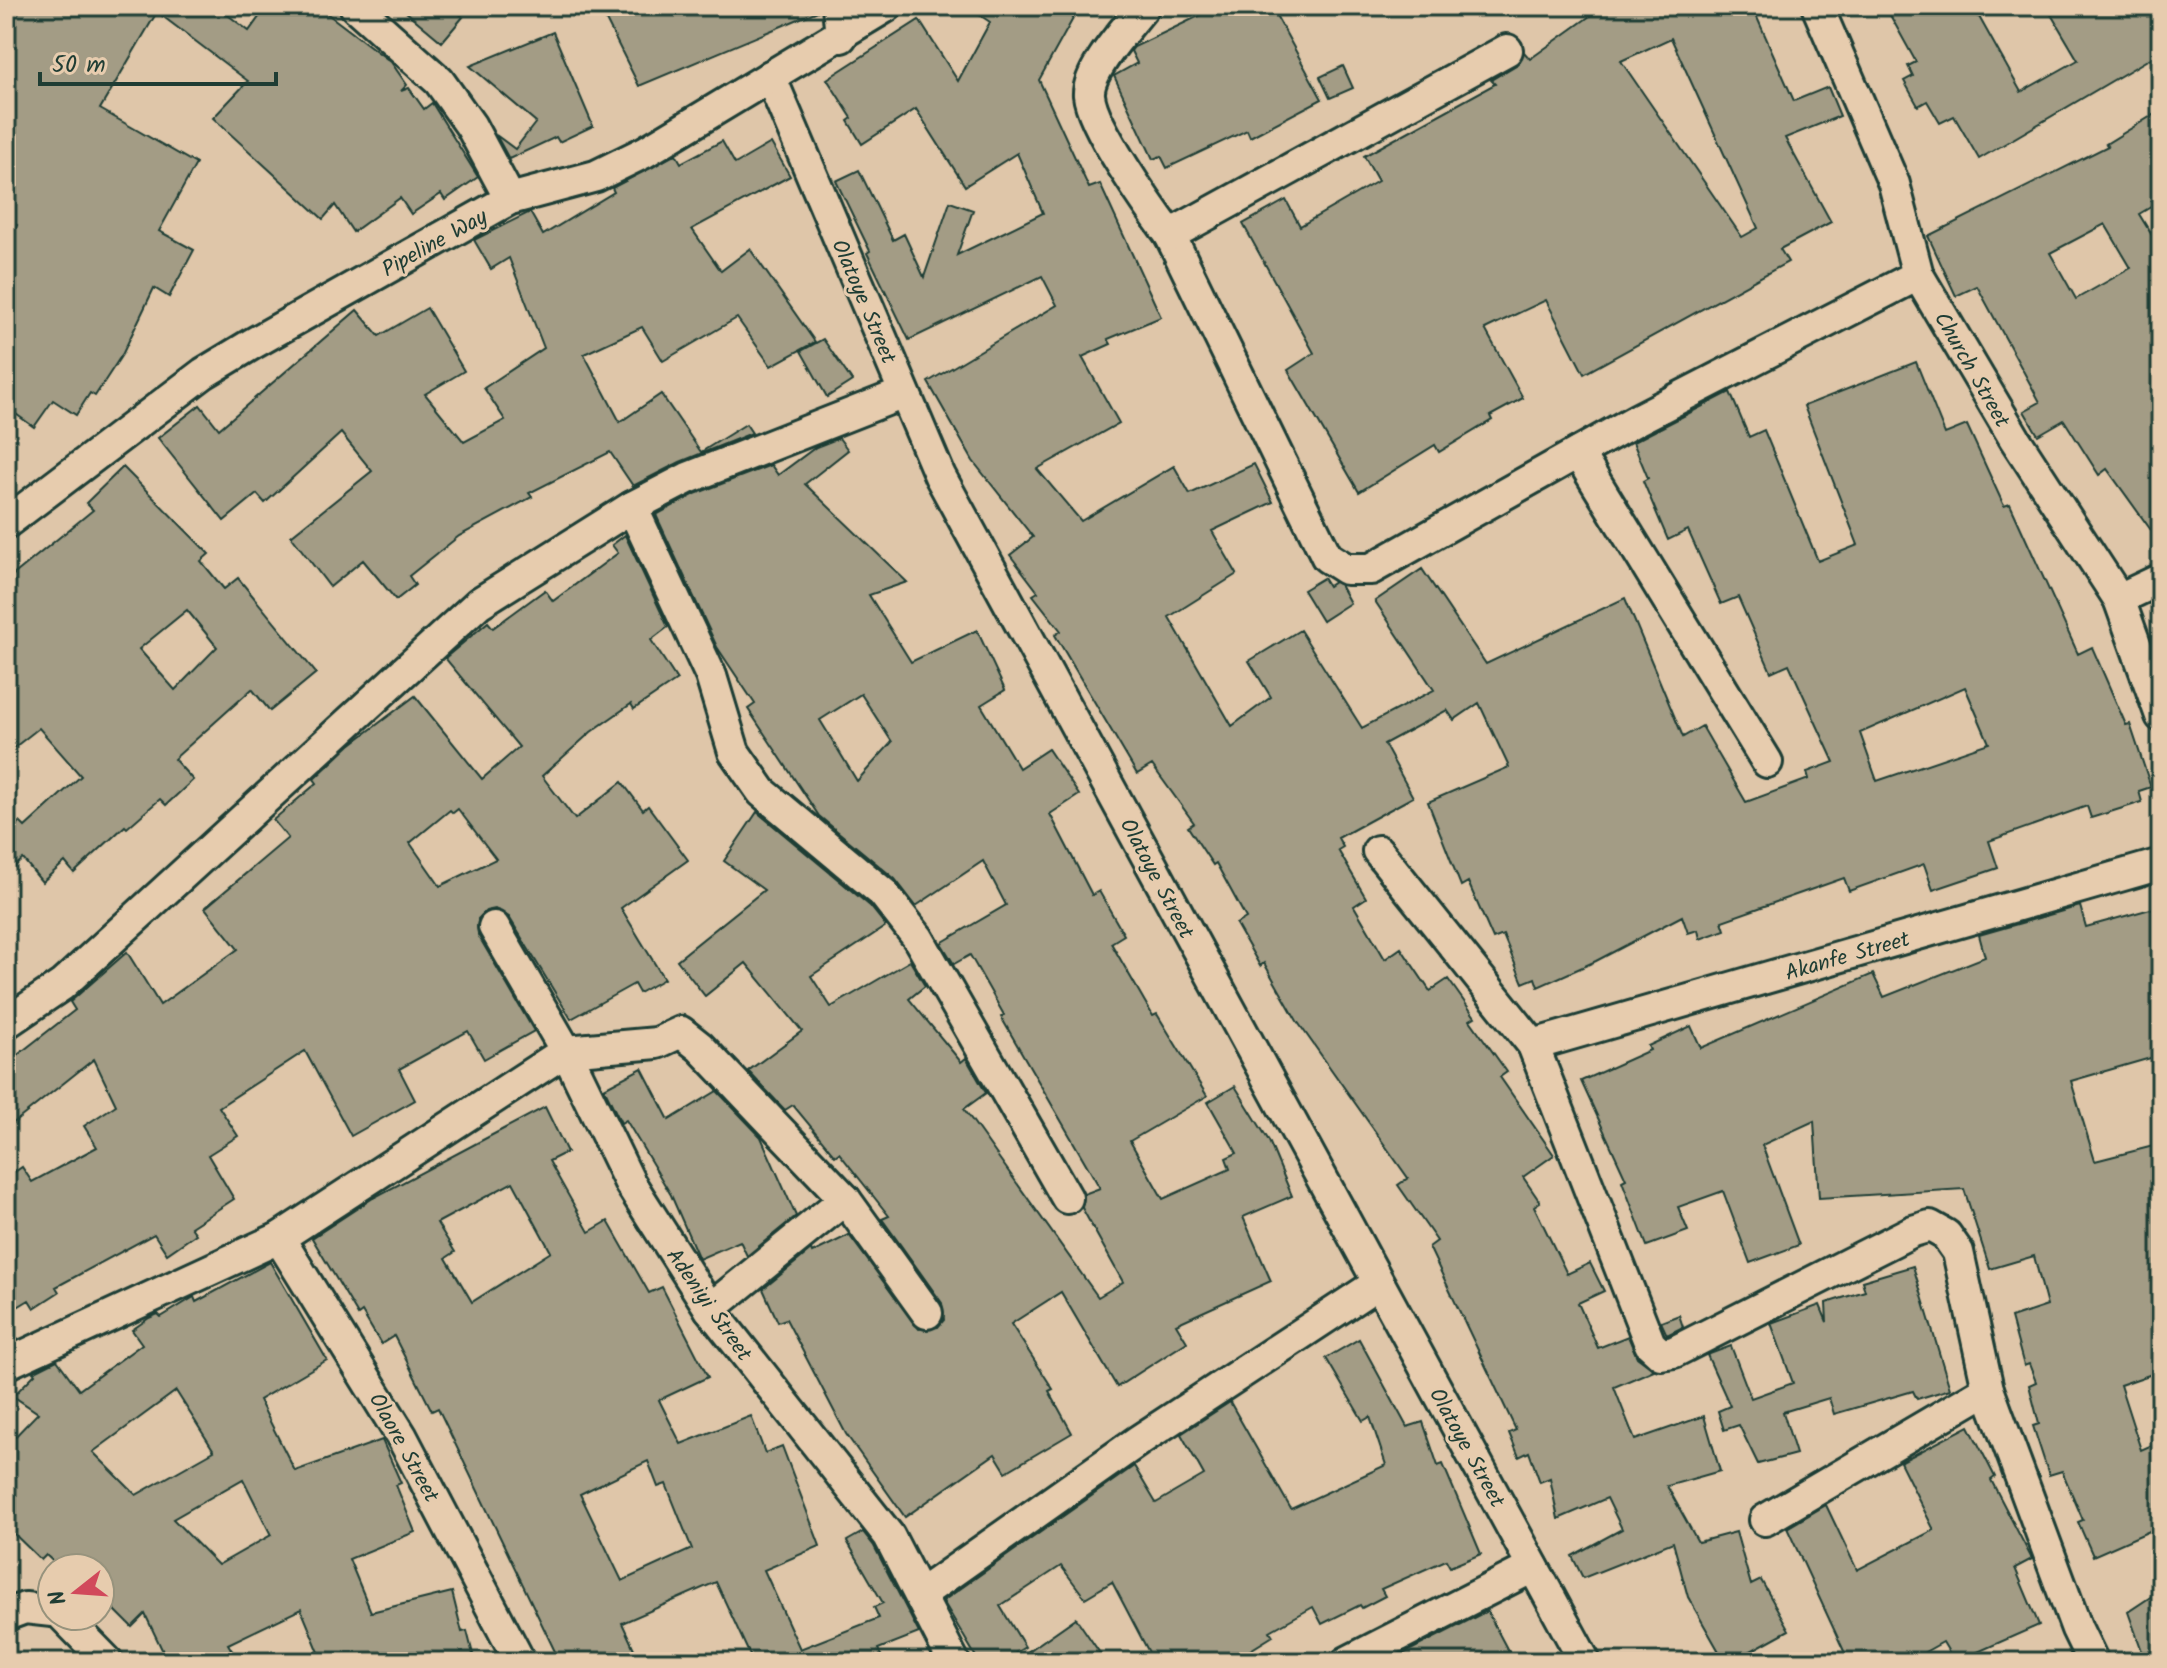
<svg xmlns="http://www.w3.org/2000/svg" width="2167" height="1668" font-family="Kalam,sans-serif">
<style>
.building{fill:#a39c85;stroke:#1f3d34;stroke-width:2;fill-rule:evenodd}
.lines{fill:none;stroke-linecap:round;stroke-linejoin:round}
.minor-casing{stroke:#1f3d34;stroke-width:36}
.minor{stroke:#e7ccae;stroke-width:30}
.labels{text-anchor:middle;stroke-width:6;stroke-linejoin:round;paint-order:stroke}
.street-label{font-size:22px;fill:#1f3d34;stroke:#e7ccae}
</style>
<rect width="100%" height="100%" fill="#dfc6a9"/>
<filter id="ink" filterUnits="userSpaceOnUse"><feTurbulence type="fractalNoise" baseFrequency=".0125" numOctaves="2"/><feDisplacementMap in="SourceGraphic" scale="16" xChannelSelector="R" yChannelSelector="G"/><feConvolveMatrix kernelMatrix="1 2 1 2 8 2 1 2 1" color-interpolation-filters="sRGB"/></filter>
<g filter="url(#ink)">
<g class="building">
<polygon points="6,6 216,6 249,31 267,6 317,6 391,62 407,85 401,91 409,88 424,109 432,103 478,177 445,200 441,194 411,214 400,198 353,232 335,205 323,219 213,118 248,81 157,12 100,109 196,164 159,231 194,250 169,297 154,288 123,353 95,396 90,393 76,415 53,400 34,427 6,407 6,244 17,225 6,218"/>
<polygon points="399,6 450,6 463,17 442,42"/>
<polygon points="599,6 820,6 820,10 639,86"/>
<path d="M966 6H1080L1039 80 1089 188 1100 184 1161 317 1108 339 1111 344 1082 357 1119 423 1037 469 1081 521 1174 466 1190 494 1254 464 1273 502 1212 531 1237 574 1169 617 1232 726 1271 697 1249 661 1300 630 1362 728 1434 690 1375 601 1422 569 1486 664 1625 598 1683 737 1702 726 1746 802 1809 779 1807 772 1834 762 1789 664 1771 672 1738 597 1721 604 1688 530 1668 540 1643 481 1648 478 1633 442 1730 392 1749 437 1764 430 1818 561 1858 545 1804 406 1916 362 1945 434 1967 425 2004 506 2010 504 2078 654 2092 647 2126 725 2130 724 2151 787 2139 791 2142 802 2091 818 2087 806 1989 841 1998 868 1933 890 1924 864 1849 891 1844 878 1722 921 1725 930 1700 939 1698 930 1688 933 1682 916 1596 961 1538 987 1535 978 1523 983 1503 935 1493 939 1468 882 1461 886 1428 802 1509 767 1479 703 1454 720 1447 710 1384 744 1413 797 1338 838 1343 847 1338 850 1366 898 1354 906 1385 959 1401 948 1430 991 1448 979 1475 1017 1470 1020 1507 1072 1500 1077 1554 1155 1523 1177 1540 1202 1534 1206 1567 1274 1590 1263 1604 1291 1578 1303 1598 1348 1628 1336 1637 1357 1654 1370 1614 1387 1635 1440 1704 1416 1720 1471 1667 1486 1698 1542 1736 1532 1751 1585 1761 1580 1789 1630 1731 1662H1725L1688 1597 1673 1542 1583 1578 1572 1556 1622 1529 1607 1498 1558 1519 1550 1478 1540 1482 1529 1452 1519 1457 1509 1433 1516 1430 1429 1247 1437 1241 1398 1185 1408 1178 1297 1021 1264 963 1260 966 1236 924 1246 918 1216 863 1213 865 1188 827 1194 823 1152 765 1137 774 1055 635 1061 631 1033 595 1038 592 1010 555 1033 537 973 461 928 382 1057 305 1042 276 909 340 867 253 870 251 836 181 859 170 893 240 904 234 924 277 950 202 973 210 957 255 1043 213 1017 153 965 186 916 109 862 144 848 121 852 118 827 79 919 20 958 81 990 22ZM1965 687 1989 743 1877 781 1860 733Z"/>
<polygon points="1196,6 1271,6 1322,99 1250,137 1247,130 1167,168 1161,156 1153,159 1114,76 1137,63 1131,51 1134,47 1201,15"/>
<path d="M1604 6H1752L1794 101 1828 87 1840 116 1785 138 1831 222 1780 249 1788 262 1584 374 1546 300 1485 329 1523 398 1490 416 1492 420 1439 452 1435 445 1359 492 1288 370 1314 353 1243 224 1286 200 1300 226 1378 181 1364 156 1495 84 1491 80 1516 65 1524 52 1530 59ZM1671 38 1758 228 1742 237 1621 61Z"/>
<polygon points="1885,6 1973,6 2021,92 2078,60 2046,6 2161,6 2161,52 1979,159 1954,116 1940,123 1927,101 1918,106 1904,81 1913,76 1908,66 1916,62"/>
<polygon points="553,32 593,126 559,142 556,137 509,159 496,135 515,149 536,122 470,66"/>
<polygon points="1343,66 1353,88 1330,98 1320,77"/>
<path d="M2161 110V201L2139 214 2161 250V544L2107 469 2099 475 2064 420 2038 435 2024 411 2040 402 1977 286 1956 296 1928 236 2108 146 2106 144ZM2105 224 2131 268 2076 299 2050 253Z"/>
<polygon points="722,141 735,164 771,143 790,176 692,229 721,271 750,249 815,342 771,366 737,318 663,361 642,327 584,354 620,422 661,394 701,452 746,424 752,433 680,462 633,486 610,452 529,493 532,497 459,536 409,576 415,585 396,600 363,560 330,587 291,536 372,471 341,433 265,503 257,494 224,521 158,438 200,405 219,429 357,310 379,336 427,308 464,371 425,394 464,442 505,420 484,388 544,348 509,258 491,269 474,240 530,212 543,235 614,192 612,188 676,154 681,163"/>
<polygon points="823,339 852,381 827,397 801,351"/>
<path d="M839 438 848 450 805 484 907 582 869 595 911 662 977 630 1005 690 981 705 1019 768 1048 749 1079 795 1050 814 1092 895 1099 891 1124 935 1111 943 1153 1016 1157 1014 1207 1096 1130 1141 1163 1199 1230 1169 1226 1158 1237 1153 1208 1102 1235 1086 1269 1141 1292 1196 1243 1217 1271 1281 1176 1324 1187 1342 1117 1387 1061 1292 1011 1324 1053 1389 1049 1391 1072 1433 1006 1472 995 1454 905 1517 846 1434 786 1319 778 1322 763 1289 811 1250 812 1253 849 1235 919 1329 938 1327 944 1320 942 1303 882 1219 889 1216 839 1153 835 1156 793 1105 785 1110 748 1071 802 1031 746 963 705 996 677 960 764 890 724 861 757 812 870 906 886 926 811 976 831 1007 910 961 925 986 909 999 961 1062 966 1058 986 1093 964 1109 1098 1297 1123 1282 1082 1208 1084 1194 1100 1188 1001 1017 1004 1015 970 955 954 964 941 943 1006 905 983 861 916 906 895 879 819 816 748 709 755 704 717 647 656 515 695 494 771 465 778 475 816 447ZM861 694 892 742 857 781 820 720Z"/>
<path d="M123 467 209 554 201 561 224 589 238 578 316 673 270 711 252 689 174 759 193 780 166 805 160 799 127 828 125 826 74 873 65 862 42 882 23 859 6 874V834L20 822 25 827 81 776 39 728 6 754V581L93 510 86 503ZM187 610 217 647 175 690 139 649Z"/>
<path d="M625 535 668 627 651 640 677 680 634 709 631 704 591 732 542 776 575 819 622 782 643 810 648 806 688 860 621 908 664 979 639 993 634 984 571 1019 509 917 495 909 486 911 478 919V935L534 1031 484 1059 468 1031 399 1069 415 1100 351 1136 305 1051 219 1107 238 1136 208 1155 234 1199 191 1227 196 1234 167 1254 154 1234 56 1287 59 1292 34 1308 29 1300 6 1314V1178L22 1167 32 1182 97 1147 84 1126 116 1105 94 1059 6 1129V1064L75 1010 70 1002 127 952 160 1005 238 949 205 908 288 838 273 820 317 783 314 779 350 745 415 696 482 779 519 747 445 658 488 622 493 628 545 590 553 601 618 553 612 545ZM458 809 496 859 440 886 410 843 450 810 453 813Z"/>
<polygon points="1323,578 1328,586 1334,582 1340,585 1350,603 1322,621 1303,590"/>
<polygon points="2080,906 2086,927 2161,906 2161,1055 2071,1081 2095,1161 2161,1144 2161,1371 2120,1385 2141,1450 2161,1441 2161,1526 2093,1556 2078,1522 2083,1520 2062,1471 2049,1475 2033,1426 2039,1424 2029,1385 2036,1382 2029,1364 2024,1366 2011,1318 2047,1306 2034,1256 1990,1269 1964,1189 1819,1198 1814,1121 1762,1145 1799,1245 1750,1263 1723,1191 1678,1207 1688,1231 1647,1246 1622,1181 1626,1179 1581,1081 1650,1050 1648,1046 1691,1026 1701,1048 1873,974 1884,997 1985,957 1979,935"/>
<polygon points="642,1068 669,1120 717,1091 761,1137 796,1216 747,1256 740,1241 699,1259 671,1195 626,1120 621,1123 604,1088"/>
<path d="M545 1107 567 1152 549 1161 589 1232 608 1221 649 1293 662 1287 708 1377 659 1400 681 1444 751 1416 765 1453 782 1446 820 1546 764 1570 800 1649 879 1618 874 1607 883 1603 847 1541 863 1532 874 1546 919 1633 878 1649 884 1662H753L716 1582 622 1623 640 1662H560L438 1408 432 1411 394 1336 381 1344 362 1312 358 1315 312 1238 373 1198ZM513 1182 551 1252 472 1302 446 1258 455 1252 437 1223ZM648 1461 658 1487 666 1484 692 1549 622 1581 580 1494Z"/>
<path d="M270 1262 327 1360 259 1400 295 1471 382 1440 401 1483 396 1485 415 1532 349 1559 371 1612 452 1592 462 1632 467 1631 475 1662H323L301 1609 228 1644 239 1662H168L145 1614 132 1627 100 1595V1568H60L46 1555 41 1560 6 1526V1446L38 1413 13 1396 35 1374 33 1372 57 1360 79 1390 142 1344 132 1330 149 1318 158 1314 161 1317 194 1297 196 1302ZM176 1391 214 1451 136 1495 93 1452ZM243 1479 271 1535 218 1565 173 1519Z"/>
<polygon points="1913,1266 1950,1389 1917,1399 1913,1391 1834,1414 1829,1398 1783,1412 1796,1454 1758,1464 1739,1425 1724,1430 1718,1411 1730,1406 1707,1355 1731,1346 1751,1398 1793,1383 1771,1323 1820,1305 1827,1322 1826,1303 1865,1291 1862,1281"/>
<polygon points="1679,1315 1683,1327 1667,1335 1661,1322"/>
<polygon points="1359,1339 1407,1427 1423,1422 1438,1466 1443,1464 1481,1554 1450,1567 1446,1560 1381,1589 1385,1596 1362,1608 1360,1605 1322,1624 1313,1607 1270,1631 1273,1636 1231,1662 1154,1662 1112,1582 1085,1598 1061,1566 1000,1606 1025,1647 1001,1662 979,1662 943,1601 1134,1466 1156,1503 1204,1475 1181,1434 1230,1402 1291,1509 1386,1465 1370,1417 1363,1421 1326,1358"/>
<polygon points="1969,1426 1995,1477 1991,1480 2032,1559 2015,1568 2039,1625 1955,1662 1943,1642 1907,1662 1849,1662 1787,1528 1826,1505 1857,1570 1934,1530 1900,1462"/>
<polygon points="2161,1590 2161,1662 2146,1662 2128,1612"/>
<polygon points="1487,1611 1514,1662 1387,1662"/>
<polygon points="1076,1618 1106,1662 1013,1662"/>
</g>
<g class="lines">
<defs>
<g id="minor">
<polyline points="355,6 439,81 471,126 510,199"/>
<polyline points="838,6 841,37"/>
<path d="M1144 6C1129 26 1087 70 1089 95 1092 126 1150 208 1170 235L1327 557 1346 569H1371L1638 419 1918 275"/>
<polyline points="1817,6 1894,184 1918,275 2015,439 2119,599 2161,716"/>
<polyline points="770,76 940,476 1585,1662"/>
<polyline points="1170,235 1507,50"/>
<polyline points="1578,453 1767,762"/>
<polyline points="632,507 711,676 734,752 762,792 883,893 918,938 1067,1198"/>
<polyline points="6,523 204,373 252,344 510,199 596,176 645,152 887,6"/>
<polyline points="2119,599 2161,579"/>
<polyline points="1378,851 1533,1045 1650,1344 1661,1354 1674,1352 1913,1231 1930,1226 1946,1235 1958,1252 1988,1389 2077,1629 2093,1662"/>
<polyline points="494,927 566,1051 630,1183 710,1309 889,1536 954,1662"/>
<polyline points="6,1023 62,985 479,603 632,507 688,478 904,393"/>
<polyline points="1533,1045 2161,864"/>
<polyline points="279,1238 402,1437 520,1662"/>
<polyline points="710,1309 845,1199"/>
<polyline points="6,1364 279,1238 566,1051 657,1043 681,1032 700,1047 845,1199 927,1313"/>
<polyline points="1765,1520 1988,1389"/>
<polyline points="921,1594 1138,1441 1377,1284"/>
<polyline points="6,1615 25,1608 52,1611"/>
<polyline points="63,1616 108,1662"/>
<polyline points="1347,1662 1533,1567"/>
</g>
</defs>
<use href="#minor" class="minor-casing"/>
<use href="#minor" class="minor"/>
</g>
</g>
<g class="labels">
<g class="street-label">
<text transform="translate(434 242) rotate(-29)" y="8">Pipeline Way</text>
<text transform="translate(865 301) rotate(67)" y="8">Olatoye Street</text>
<text transform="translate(1973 369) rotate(60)" y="8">Church Street</text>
<text transform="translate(1158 878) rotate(62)" y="8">Olatoye Street</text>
<text transform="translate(1847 955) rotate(-16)" y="8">Akanfe Street</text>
<text transform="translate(710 1304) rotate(55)" y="8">Adeniyi Street</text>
<text transform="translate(405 1447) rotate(61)" y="8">Olaore Street</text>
<text transform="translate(1468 1447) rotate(61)" y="8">Olatoye Street</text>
</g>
</g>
<rect width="2167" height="1668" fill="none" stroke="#e7ccae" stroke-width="32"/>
<rect x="16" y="16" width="2135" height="1636" fill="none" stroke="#1f3d34" stroke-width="3" filter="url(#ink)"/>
<g transform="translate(76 1592) rotate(253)"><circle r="38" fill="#e7ccae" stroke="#97937d" stroke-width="2"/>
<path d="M0-6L14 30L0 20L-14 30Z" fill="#d1495b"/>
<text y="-12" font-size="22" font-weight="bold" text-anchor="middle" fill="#1f3d34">N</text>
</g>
<path d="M40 72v12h236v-12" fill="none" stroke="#1f3d34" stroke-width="4"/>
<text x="52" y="72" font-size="24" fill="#1f3d34" stroke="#e7ccae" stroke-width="6" paint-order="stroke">50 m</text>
</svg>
